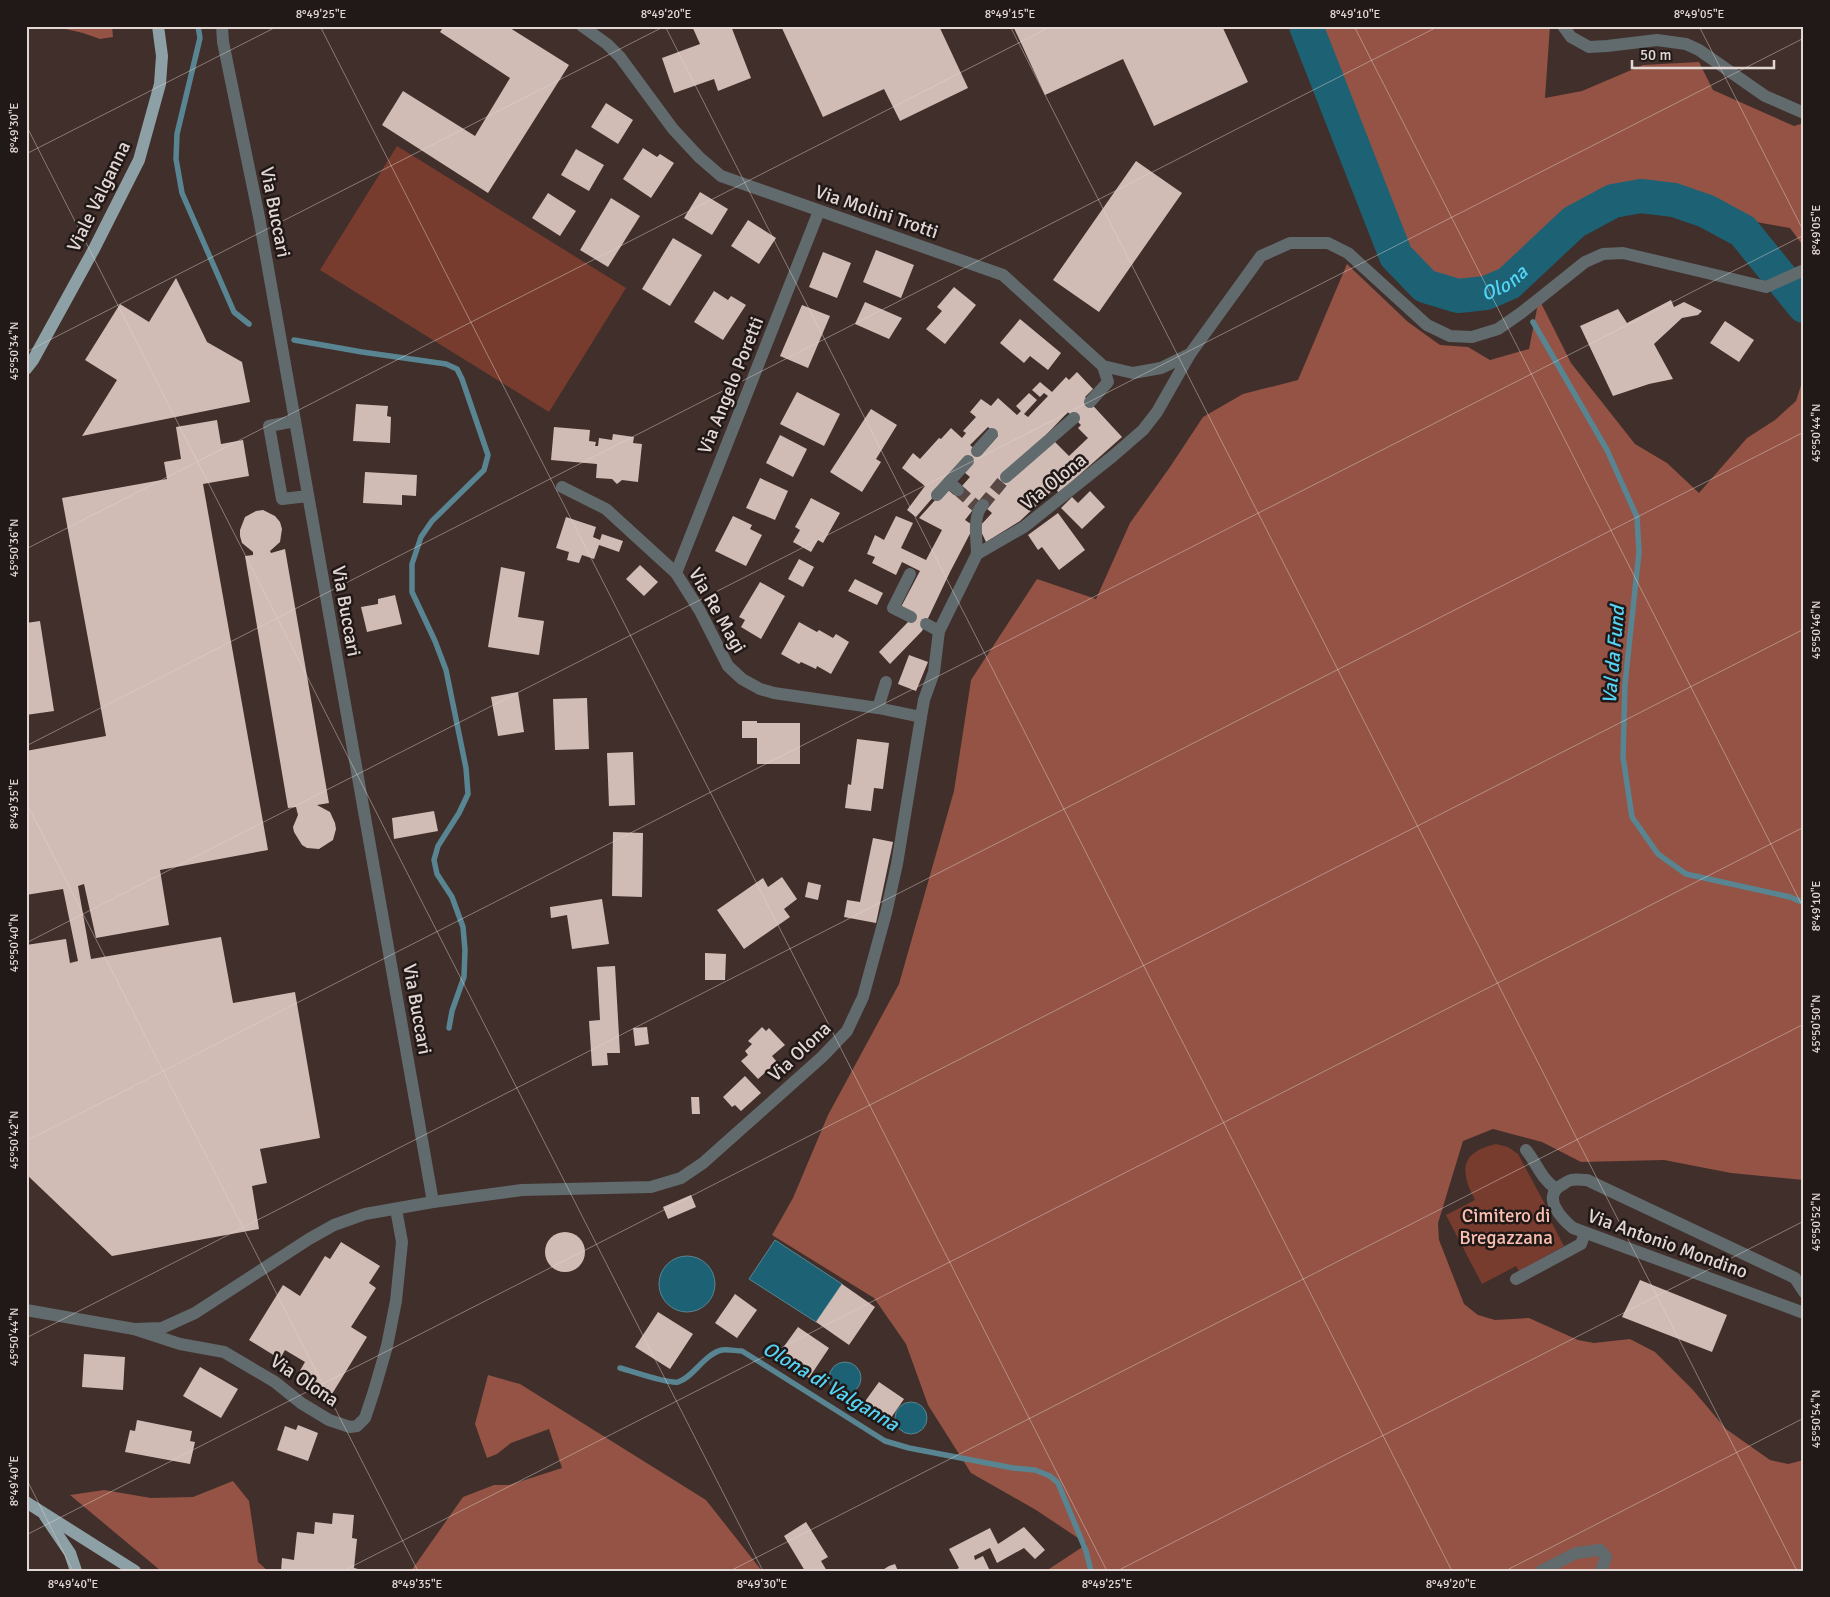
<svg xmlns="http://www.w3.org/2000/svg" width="1830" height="1597" font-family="Signika,sans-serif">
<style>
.green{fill:#783c2e}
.forest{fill:#945344}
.water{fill:#1d6274;stroke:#588591}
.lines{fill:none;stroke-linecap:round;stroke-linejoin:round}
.stream{stroke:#588591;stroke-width:5.5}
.river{stroke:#1d6274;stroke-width:34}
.building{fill:#d1bbb5;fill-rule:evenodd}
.street-tunnel{stroke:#584844;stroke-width:12;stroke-dasharray:12 6;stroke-linecap:butt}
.street{stroke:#616a6d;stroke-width:12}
.primary{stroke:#8da0a6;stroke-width:12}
.ticks{fill:none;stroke:#e3d7d4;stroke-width:1;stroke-opacity:0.45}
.labels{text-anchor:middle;stroke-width:5;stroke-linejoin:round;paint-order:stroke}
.street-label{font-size:19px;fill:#e3d7d4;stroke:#211917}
.park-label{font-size:19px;fill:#fabfb0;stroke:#211917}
.water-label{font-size:20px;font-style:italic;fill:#54d3f5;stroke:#211917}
.neatline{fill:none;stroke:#e3d7d4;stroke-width:2}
.ticks-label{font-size:12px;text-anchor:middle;fill:#e3d7d4}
</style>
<rect width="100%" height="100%" fill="#402f2a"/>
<g class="green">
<polygon points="397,146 626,288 549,412 320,270"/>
<path d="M1496 1144 1508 1147 1518 1154 1547 1208 1545 1210 1564 1246 1519 1271 1516 1266 1482 1284 1446 1215 1475 1200C1459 1170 1461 1152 1496 1144Z"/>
</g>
<g class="forest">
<polygon points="53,26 112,26 113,37 100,39 83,33"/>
<polygon points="1321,26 1550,26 1545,98 1582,91 1643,65 1699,62 1713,90 1794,126 1804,123 1804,247 1790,228 1739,219 1709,201 1674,189 1640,185 1608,192 1560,218 1503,270 1480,283 1456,285 1429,275 1405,250"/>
<polygon points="1347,264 1408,322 1440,345 1468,347 1490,360 1529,349 1539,299 1571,363 1635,444 1667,463 1699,493 1747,438 1775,420 1796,401 1804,376 1804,1180 1731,1173 1664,1160 1581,1162 1542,1142 1493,1129 1463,1141 1438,1223 1439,1240 1464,1304 1478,1315 1495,1320 1529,1318 1578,1340 1594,1343 1630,1339 1655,1352 1693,1390 1726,1429 1770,1460 1788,1464 1804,1460 1804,1571 1046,1571 1087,1544 1036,1510 971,1473 928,1405 906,1344 874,1298 772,1235 793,1198 828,1115 899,984 954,791 971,680 1037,579 1096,599 1130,523 1170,467 1203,417 1243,394 1298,380"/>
<polygon points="488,1375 520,1384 706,1500 762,1571 411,1571 463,1497 494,1485 509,1485 562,1468 549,1429 511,1443 497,1454 487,1458 475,1424"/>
<polygon points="233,1481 249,1501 258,1562 268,1571 161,1571 70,1495 104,1490 151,1498 193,1497"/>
</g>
<g class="water">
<polygon points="775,1240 842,1284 816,1322 749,1279"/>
<circle cx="687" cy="1284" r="28"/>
<circle cx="845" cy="1378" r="16"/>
<circle cx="911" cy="1418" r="16"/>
</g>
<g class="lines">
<g class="stream">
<polyline points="198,26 200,38 177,134 176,159 182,193 234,312 249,324"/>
<polyline points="1509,283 1516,295"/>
<polyline points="1533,322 1607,450 1637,517 1639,552 1625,684 1623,757 1632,817 1658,854 1686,874 1790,897 1804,903"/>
<polyline points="294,340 362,352 446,364 457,369 462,379 488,455 484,470 432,521 421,537 412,564 412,592 435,641 446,670 466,768 468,794 459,813 438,846 434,860 437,874 452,897 463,927 465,950 464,977 452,1011 449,1028"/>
<path d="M620 1368C632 1371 667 1384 678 1382 693 1378 704 1354 722 1350 728 1349 736 1351 742 1351L885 1441 909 1448 1013 1468 1035 1470 1050 1476 1058 1483 1086 1551 1091 1571"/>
</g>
<path class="river" id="s1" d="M1306 26 1396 256 1425 286 1458 296 1486 293 1509 283 1574 222 1613 201 1641 196 1674 200 1706 211 1743 231 1804 306"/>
</g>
<g class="building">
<polygon points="444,26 507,26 569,65 488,193 382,125 403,91 475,136 510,78 440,32"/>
<polygon points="692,26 731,26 751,78 718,91 714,79 674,93 662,58 700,44"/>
<polygon points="781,26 939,26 968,88 900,121 884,89 823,117"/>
<polygon points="1018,26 1222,26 1248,82 1154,126 1123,59 1045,95 1014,28"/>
<polygon points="606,103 633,120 618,144 591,127"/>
<polygon points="643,148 657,157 660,154 674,163 651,198 623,179"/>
<polygon points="576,149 604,165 589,191 561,175"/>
<polygon points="1136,161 1182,193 1099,312 1053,280"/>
<polygon points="700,192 728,209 712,235 684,218"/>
<polygon points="548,193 576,211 560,236 532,218"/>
<polygon points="611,198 640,216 608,267 580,250"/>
<polygon points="748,220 776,238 759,264 731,246"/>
<polygon points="673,238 702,255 670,306 642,289"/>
<polygon points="876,250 914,265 901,298 863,282"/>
<polygon points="823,252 851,263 837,298 809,287"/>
<polygon points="176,278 207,342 242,362 250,402 82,436 117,380 85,360 120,304 149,322"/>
<polygon points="954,287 976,305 945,344 926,329 942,311 937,307"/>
<polygon points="714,291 728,300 731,296 746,305 723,340 694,322"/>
<polygon points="1671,300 1674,307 1684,302 1702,311 1698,315 1682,318 1654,344 1673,379 1649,384 1613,396 1580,326 1618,309 1627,323"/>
<polygon points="865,302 902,318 889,339 855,324"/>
<polygon points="802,305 830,316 808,368 780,356"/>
<polygon points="1020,319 1061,353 1048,370 1030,356 1024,363 1000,343"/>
<polygon points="1725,321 1754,340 1739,362 1710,343"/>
<path d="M1077 372 1093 389 1085 397 1122 437 1059 493 1055 488 1020 521 986 542 979 527 992 513 979 502 965 520 974 526 950 572 922 631 890 664 879 652 908 622 912 613 901 607 920 571 902 562 896 575 872 563 875 557 867 554 875 535 884 540 896 516 913 523 901 548 926 560 942 530 919 518 946 488 954 495 970 477 964 472 966 459 916 517 907 510 925 486 902 468 913 453 920 459 939 438 941 439 951 428 962 438 966 433 963 431 976 417 970 412 981 399 991 406 998 398 1017 415 1021 411 1016 406 1029 393 1037 400 1024 414 1028 417 1048 396 1044 393 1040 397 1032 390 1040 382 1052 392 1066 377 1069 380ZM1068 412 1081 425 1078 428 1088 438 1069 456 1047 434ZM988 427 998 436 981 455 970 445Z"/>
<polygon points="797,392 840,414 824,446 780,424"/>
<polygon points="356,404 388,406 387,416 391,417 390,443 353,441"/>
<polygon points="871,409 897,425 876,459 881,462 862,492 830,472"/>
<polygon points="217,420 221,444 243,440 249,476 203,484 268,850 160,870 169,925 96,938 84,884 78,886 91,959 221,937 233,1003 295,992 320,1138 260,1149 267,1183 252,1186 259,1229 112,1256 26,1174 26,945 66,939 70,963 78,961 63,889 26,895 26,751 106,736 62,498 167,479 164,462 181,459 176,427"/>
<polygon points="554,427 590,430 589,441 596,442 595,446 598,446 599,438 612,440 613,434 634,437 633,443 642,444 638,482 622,480 617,484 612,479 596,478 597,464 551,460"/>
<polygon points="780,435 807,449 793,477 766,463"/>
<polygon points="365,472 417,475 416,496 402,495 402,505 363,503"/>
<polygon points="760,478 788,491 775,520 746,508"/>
<polygon points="1090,491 1105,507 1082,529 1061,508 1072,497 1078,503"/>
<polygon points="811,498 840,513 823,543 818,540 811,552 793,542 800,530 795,527"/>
<polygon points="263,510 275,516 280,522 282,529 280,542 270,551 271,553 285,549 329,803 317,805 330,812 335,823 336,829 333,840 319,849 307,848 302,845 294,832 293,827 298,815 296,807 288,808 245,556 253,555 253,552 242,543 240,536 240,530 245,517 256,511"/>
<polygon points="1058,513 1085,550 1059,570 1042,547 1038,550 1028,535"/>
<polygon points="733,516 752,525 750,529 762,535 746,566 715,551"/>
<polygon points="566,517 596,527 593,537 600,540 602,534 623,541 619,552 599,545 594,559 582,555 579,563 567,560 569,552 556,548"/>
<polygon points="799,559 814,567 803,587 788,579"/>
<polygon points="640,565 658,582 644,596 626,579"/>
<polygon points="501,567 525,572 518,617 544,621 539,655 488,647"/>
<polygon points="855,579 883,593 877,605 848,591"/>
<polygon points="760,582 785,596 761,639 741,627 745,620 739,617"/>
<polygon points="395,595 402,624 367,632 361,607 378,604 378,599"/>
<polygon points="40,621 54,711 26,715 26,623"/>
<polygon points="799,622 817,632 819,630 833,638 836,634 849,642 831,674 817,666 816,669 801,662 799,664 781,654"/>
<polygon points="909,655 928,662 916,691 898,684"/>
<polygon points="518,692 524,732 498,736 491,697"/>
<polygon points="587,698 589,749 555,750 553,699"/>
<polygon points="742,721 757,721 757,723 800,723 800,764 757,764 757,738 742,738"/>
<polygon points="857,739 889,743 883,789 874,788 871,811 845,808 848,784 851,785"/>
<polygon points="633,752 635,805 609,806 607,753"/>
<polygon points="434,811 438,831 394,839 392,818"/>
<polygon points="613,832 643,833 642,897 612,896"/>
<polygon points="873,838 893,842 876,923 844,917 847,900 860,902"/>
<polygon points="782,877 797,899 784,909 790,917 744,949 717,910 763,878 768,887"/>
<polygon points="808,882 821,885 818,900 805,897"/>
<polygon points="602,899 609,944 572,949 567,915 551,918 550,907"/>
<polygon points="705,953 726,954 725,980 705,980"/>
<polygon points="615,966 620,1053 607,1053 608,1065 592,1066 589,1021 600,1020 597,967"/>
<polygon points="647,1027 649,1044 635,1046 633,1028"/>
<polygon points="762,1027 766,1031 769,1028 785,1045 772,1056 777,1062 758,1079 741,1061 748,1055 745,1051 752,1044 748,1041"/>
<polygon points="745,1076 761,1093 741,1111 735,1105 732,1107 723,1097"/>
<polygon points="691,1097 699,1097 700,1114 692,1114"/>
<polygon points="691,1195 696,1207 668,1219 663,1207"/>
<circle cx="565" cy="1252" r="20"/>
<polygon points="341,1242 380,1266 369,1283 376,1288 351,1327 367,1337 332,1394 298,1374 305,1362 285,1350 280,1359 249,1340 283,1285 300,1296 325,1256 330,1259"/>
<polygon points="1640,1280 1727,1315 1712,1352 1622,1317"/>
<polygon points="842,1284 875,1307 849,1345 816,1322"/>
<polygon points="735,1294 757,1310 737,1338 715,1323"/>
<polygon points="658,1312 693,1334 670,1369 635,1347"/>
<polygon points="798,1327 829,1348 809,1378 777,1356"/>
<polygon points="84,1354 125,1357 123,1390 82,1387"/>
<polygon points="200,1367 238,1389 221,1418 183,1396"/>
<polygon points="879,1382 904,1399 886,1425 861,1407"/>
<polygon points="137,1420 192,1431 190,1441 195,1442 190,1464 125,1452 130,1430 135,1431"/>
<polygon points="298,1425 318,1433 308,1461 277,1450 285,1426 296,1430"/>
<polygon points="333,1513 354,1515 352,1538 357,1539 354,1568 366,1571 281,1571 282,1558 294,1560 297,1532 314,1534 315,1522 332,1524"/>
<polygon points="806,1522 828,1557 821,1561 827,1571 805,1571 784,1536"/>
<polygon points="1024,1527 1045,1550 1035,1559 1024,1548 997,1563 990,1548 974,1556 975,1560 983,1556 990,1571 953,1571 959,1568 949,1549 990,1528 998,1544"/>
<polygon points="895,1564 898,1571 881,1571 889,1566"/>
</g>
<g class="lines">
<g class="street-tunnel">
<polyline points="958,490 976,506"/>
<polyline points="983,505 1006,477"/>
</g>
<g class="street">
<polyline points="222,26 223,42 259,217 433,1202"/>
<polyline points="582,26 607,44 620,57 673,129 699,157 721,176 1003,275 1103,366 1133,373 1161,368 1190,354"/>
<polyline points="1563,26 1571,37 1589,47 1607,46 1657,40 1686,44 1699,50 1765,96 1804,113"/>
<polyline points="1090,402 1108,382 1103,366"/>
<polyline points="295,421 269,426 282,499 308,496"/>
<polyline points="977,451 992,434"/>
<polyline points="1006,477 1074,418"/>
<polyline points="562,487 606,509 676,573 700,611 728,666 742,679 760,689 774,693 878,708 921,717"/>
<polyline points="958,490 949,482 968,461"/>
<polyline points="937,495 949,482"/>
<path d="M977 554C977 541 972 515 983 505"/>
<polyline points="676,573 819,211"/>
<polyline points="910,574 893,608 911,617"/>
<polyline points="926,624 939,631"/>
<polyline points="878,708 886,682"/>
<path d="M1526 1150C1538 1165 1540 1177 1556 1189"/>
<polyline points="1516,1279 1581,1244 1585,1233"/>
<path d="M1804 1292 1795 1278 1587 1180C1582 1180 1576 1179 1571 1180 1567 1181 1564 1184 1560 1186 1542 1198 1562 1219 1573 1228L1804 1313"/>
<polyline points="26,1310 134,1329 180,1344 224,1352 275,1382 301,1403 329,1420 350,1427 357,1426 365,1418 374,1391 387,1346 396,1301 402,1242 396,1209"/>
<polyline points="134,1329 162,1328 195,1313 309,1239 334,1225 365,1214 433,1202 522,1190 651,1187 681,1178 703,1163 822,1057 847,1031 863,997 886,913 897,864 921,717 924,700 934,672 939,631 977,554 1024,527 1113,456 1143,430 1157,412 1190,354 1261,256 1290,243 1328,243 1348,253 1427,325 1450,336 1472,337 1498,329 1521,313 1585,262 1603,254 1623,253 1766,287 1804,270"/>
<polyline points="1541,1571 1576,1553 1600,1550 1606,1557 1601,1571"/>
</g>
<g class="primary">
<polyline points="26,369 33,360 94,249 139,160 160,84 162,56 158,26"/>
<polyline points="26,1502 135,1571"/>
<polyline points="45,1516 70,1553 76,1571"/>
</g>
</g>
<path class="ticks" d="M320 26 1107 1571M665 26 1452 1571M1010 26 1797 1571M1354 26 1804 909M1699 26 1804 232M26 125 763 1571M26 154 278 26M26 352 665 26M26 549 1052 26M26 746 1439 26M26 802 418 1571M26 943 1804 38M26 1141 1804 235M26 1338 1804 432M26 1478 73 1571M26 1535 1804 629M343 1571 1804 827M730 1571 1804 1024M1117 1571 1804 1221M1505 1571 1804 1418"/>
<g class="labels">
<g class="street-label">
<text transform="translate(98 196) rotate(-64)" y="7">Viale Valganna</text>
<text transform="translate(877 211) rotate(19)" y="7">Via Molini Trotti</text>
<text transform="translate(276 212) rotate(79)" y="7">Via Buccari</text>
<text transform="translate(730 385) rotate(-68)" y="7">Via Angelo Poretti</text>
<text transform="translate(1053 481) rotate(-39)" y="7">Via Olona</text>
<text transform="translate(718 610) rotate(60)" y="7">Via Re Magi</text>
<text transform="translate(347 611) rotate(80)" y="7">Via Buccari</text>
<text transform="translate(418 1009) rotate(80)" y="7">Via Buccari</text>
<text transform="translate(799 1051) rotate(-43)" y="7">Via Olona</text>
<text transform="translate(1668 1243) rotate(20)" y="7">Via Antonio Mondino</text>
<text transform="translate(305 1380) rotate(34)" y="7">Via Olona</text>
</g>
<g class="park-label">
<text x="1506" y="1222">Cimitero di<tspan x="1506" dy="22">Bregazzana</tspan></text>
</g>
<g class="water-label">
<text dy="7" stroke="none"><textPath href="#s1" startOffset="372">Olona</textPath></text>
<text transform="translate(1613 655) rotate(-85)" y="7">Val da Fund</text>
<text transform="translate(831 1386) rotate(31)" y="7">Olona di Valganna</text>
</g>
</g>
<rect width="1830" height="1597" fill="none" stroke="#211917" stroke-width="55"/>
<path d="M1632 60v8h142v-8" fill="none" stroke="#e3d7d4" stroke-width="2.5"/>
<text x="1640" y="60" font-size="15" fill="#e3d7d4" stroke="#211917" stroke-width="4" paint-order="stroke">50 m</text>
<rect x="28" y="28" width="1774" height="1542" class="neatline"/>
<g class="ticks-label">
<text x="321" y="18">8°49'25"E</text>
<text x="666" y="18">8°49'20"E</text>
<text x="1010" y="18">8°49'15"E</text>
<text x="1355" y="18">8°49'10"E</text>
<text x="1699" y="18">8°49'05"E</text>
<text transform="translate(14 128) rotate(-90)" y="4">8°49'30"E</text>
<text transform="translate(1816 230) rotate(-90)" y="4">8°49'05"E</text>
<text transform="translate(14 351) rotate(-90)" y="4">45°50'34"N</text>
<text transform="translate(1816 433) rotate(-90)" y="4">45°50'44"N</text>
<text transform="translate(14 548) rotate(-90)" y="4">45°50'36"N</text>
<text transform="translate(1816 630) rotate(-90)" y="4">45°50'46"N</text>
<text transform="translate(14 804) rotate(-90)" y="4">8°49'35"E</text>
<text transform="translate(1816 906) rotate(-90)" y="4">8°49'10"E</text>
<text transform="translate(14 943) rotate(-90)" y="4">45°50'40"N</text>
<text transform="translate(1816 1024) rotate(-90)" y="4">45°50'50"N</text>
<text transform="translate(14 1140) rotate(-90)" y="4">45°50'42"N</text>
<text transform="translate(1816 1222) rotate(-90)" y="4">45°50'52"N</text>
<text transform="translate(14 1337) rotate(-90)" y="4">45°50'44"N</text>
<text transform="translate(1816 1419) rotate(-90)" y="4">45°50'54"N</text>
<text transform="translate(14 1481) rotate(-90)" y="4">8°49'40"E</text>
<text x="73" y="1588">8°49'40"E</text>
<text x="417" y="1588">8°49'35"E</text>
<text x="762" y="1588">8°49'30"E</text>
<text x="1107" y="1588">8°49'25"E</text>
<text x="1451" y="1588">8°49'20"E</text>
</g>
</svg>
